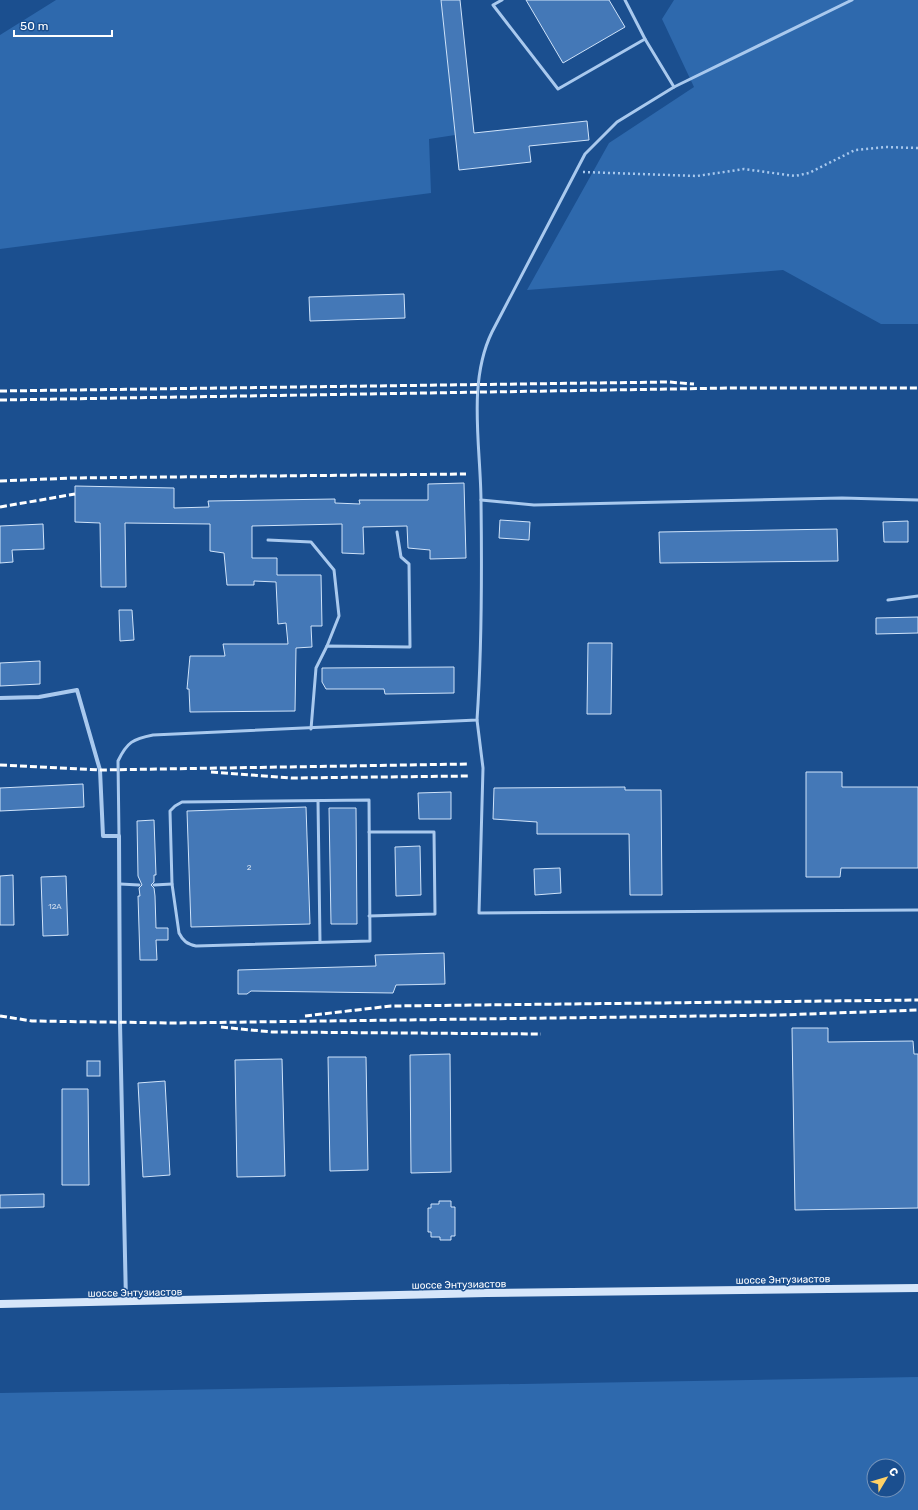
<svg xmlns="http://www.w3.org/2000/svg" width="918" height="1510" font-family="Rubik,sans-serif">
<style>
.green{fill:#2e69ad;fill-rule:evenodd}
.building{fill:#4478b7;stroke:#cfe3fa}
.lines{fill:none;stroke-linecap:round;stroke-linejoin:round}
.path{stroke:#a9c9ee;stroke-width:2.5;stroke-dasharray:2 3;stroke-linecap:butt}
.service{stroke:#a9c9ee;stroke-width:3}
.minor{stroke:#a9c9ee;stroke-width:4}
.secondary{stroke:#d6e6fa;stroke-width:8}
.rail{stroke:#fff;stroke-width:3;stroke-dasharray:7 3;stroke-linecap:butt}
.labels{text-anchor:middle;stroke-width:3;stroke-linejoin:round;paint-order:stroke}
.number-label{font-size:8px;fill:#d0dded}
.street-label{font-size:10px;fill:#fff;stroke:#1b4f8f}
</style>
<rect width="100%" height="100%" fill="#1b4f8f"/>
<g class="green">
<polygon points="56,0 441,0 455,135 429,139 431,193 0,249 0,35"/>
<polygon points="674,0 918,0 918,324 881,324 783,270 527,290 609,143 694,87 662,19"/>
<path d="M918 1377V1510H0V1393ZM874 1466H898V1490H874Z"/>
</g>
<g class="building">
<polygon points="441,0 460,0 474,133 587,121 589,140 529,146 531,162 459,170"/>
<polygon points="526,0 609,0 625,27 563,63"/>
<polygon points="404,294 405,318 310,321 309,297"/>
<polygon points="464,483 466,558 430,559 430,550 408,548 407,526 363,527 364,554 342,553 342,524 252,526 252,558 277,558 277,575 321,575 322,626 311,626 312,647 296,648 295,711 190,712 189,689 187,689 190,656 225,656 223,644 288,644 286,623 278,624 276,582 254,581 254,585 227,585 224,553 210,551 210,524 125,523 126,587 101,587 100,523 75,522 75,486 174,488 174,508 209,507 208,501 335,499 335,503 360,504 359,500 428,500 428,484"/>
<polygon points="500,520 530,522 529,540 499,538"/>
<polygon points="908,521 908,542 884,542 883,522"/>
<polygon points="43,524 44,549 12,550 13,562 0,563 0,526"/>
<polygon points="837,529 838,561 660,563 659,532"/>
<polygon points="119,610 132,610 134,640 120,641"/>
<polygon points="918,617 918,633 876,634 876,618"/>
<polygon points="588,643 612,643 611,714 587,714"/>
<polygon points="40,661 40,684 0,686 0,663"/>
<polygon points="454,667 454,693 385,694 384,689 326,689 322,682 322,668"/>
<polygon points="806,772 842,772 842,787 918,787 918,868 841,868 840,877 806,877"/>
<polygon points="83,784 84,807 0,811 0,788"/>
<polygon points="625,787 625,790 661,790 662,895 630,895 629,834 537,834 537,822 493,819 494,788"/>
<polygon points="451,792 451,819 419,819 418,793"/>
<polygon points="306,807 310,924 191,927 187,811"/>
<polygon points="329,808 356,808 357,924 331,924"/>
<polygon points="154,820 156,875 154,875 154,882 151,885 154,888 155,896 156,928 168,928 168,940 156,940 157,960 140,960 138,896 140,896 139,888 142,885 138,876 137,821"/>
<polygon points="420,846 421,895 396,896 395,847"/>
<polygon points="560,868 561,893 535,895 534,869"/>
<polygon points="13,875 14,925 0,925 0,876"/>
<polygon points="66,876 68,935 43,936 41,877"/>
<polygon points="444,953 445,984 396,985 393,993 251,991 247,994 238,994 238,970 376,966 375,955"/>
<polygon points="792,1028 828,1028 828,1042 913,1041 914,1054 918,1054 918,1208 795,1210"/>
<polygon points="450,1054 451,1172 411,1173 410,1055"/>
<polygon points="328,1057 366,1057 368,1170 330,1171"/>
<polygon points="282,1059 285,1176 237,1177 235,1060"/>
<rect x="87" y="1061" width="13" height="15"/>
<polygon points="165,1081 170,1175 143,1177 138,1083"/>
<polygon points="62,1089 88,1089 89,1185 62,1185"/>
<polygon points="44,1194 44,1207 0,1208 0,1195"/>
<polygon points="439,1201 451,1201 451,1207 455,1207 455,1236 451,1236 451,1240 440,1240 440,1237 431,1237 431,1232 428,1232 428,1208 431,1208 431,1204 439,1204"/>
</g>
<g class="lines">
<polyline class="path" points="583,172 697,176 744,169 795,176 809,173 855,150 886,147 918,148"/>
<g class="service">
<polyline points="502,0 493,5 558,89 645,39"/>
<polyline points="625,0 645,39 674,87"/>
<polyline points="481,500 534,505 842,498 918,500"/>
<polyline points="268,540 311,542 334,570 339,616 327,646"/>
<polyline points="888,600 918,596"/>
<polyline points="477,720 483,768 479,913 918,910"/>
<polyline points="311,729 316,668 327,646 410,647 409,564 401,557 397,532"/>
<path d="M369 800 370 941 196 946C187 944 183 941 179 933L172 884 170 811 175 806 182 802Z"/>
<polyline points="318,801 320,942"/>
<polyline points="369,832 434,832 435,914 369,916"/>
<path d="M119 836 118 761C127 742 133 739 153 735L477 720C482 648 482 575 481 502 481 448 467 383 492 332L585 154 617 122 674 87 852 0"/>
<polyline points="120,884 139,885"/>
<polyline points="154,885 172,884"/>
</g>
<polyline class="minor" points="0,698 39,697 77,690 100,770 103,836 119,836 120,1023 126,1302"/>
<polyline class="secondary" points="0,1304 487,1293 918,1288"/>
<g class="rail">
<polyline points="0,391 669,382 694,384"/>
<polyline points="0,400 731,388 918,388"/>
<polyline points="0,481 72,478 466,474"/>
<polyline points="0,507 75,494"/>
<polyline points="0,765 100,770 468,764"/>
<polyline points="211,772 292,778 469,776"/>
<polyline points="0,1016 32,1021 174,1023 781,1015 918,1010"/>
<polyline points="305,1016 391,1006 918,1000"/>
<polyline points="221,1027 272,1032 541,1034"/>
</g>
</g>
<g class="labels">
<g class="number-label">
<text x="249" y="870">2</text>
<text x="55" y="909">12А</text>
</g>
<g class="street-label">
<text transform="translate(783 1279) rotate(-1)" y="4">шоссе Энтузиастов</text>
<text transform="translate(459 1284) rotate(-1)" y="4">шоссе Энтузиастов</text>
<text transform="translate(135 1292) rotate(-1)" y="4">шоссе Энтузиастов</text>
</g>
</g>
<g transform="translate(886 1478) rotate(52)"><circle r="19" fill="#1b4f8f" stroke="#7695bc"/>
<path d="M0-3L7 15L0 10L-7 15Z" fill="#ffd166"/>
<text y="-6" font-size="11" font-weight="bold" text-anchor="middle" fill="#ffffff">С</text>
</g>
<path d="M14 30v6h98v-6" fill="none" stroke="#ffffff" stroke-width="2"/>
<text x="20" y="30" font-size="12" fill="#ffffff" stroke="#1b4f8f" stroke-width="3" paint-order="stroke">50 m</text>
</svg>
